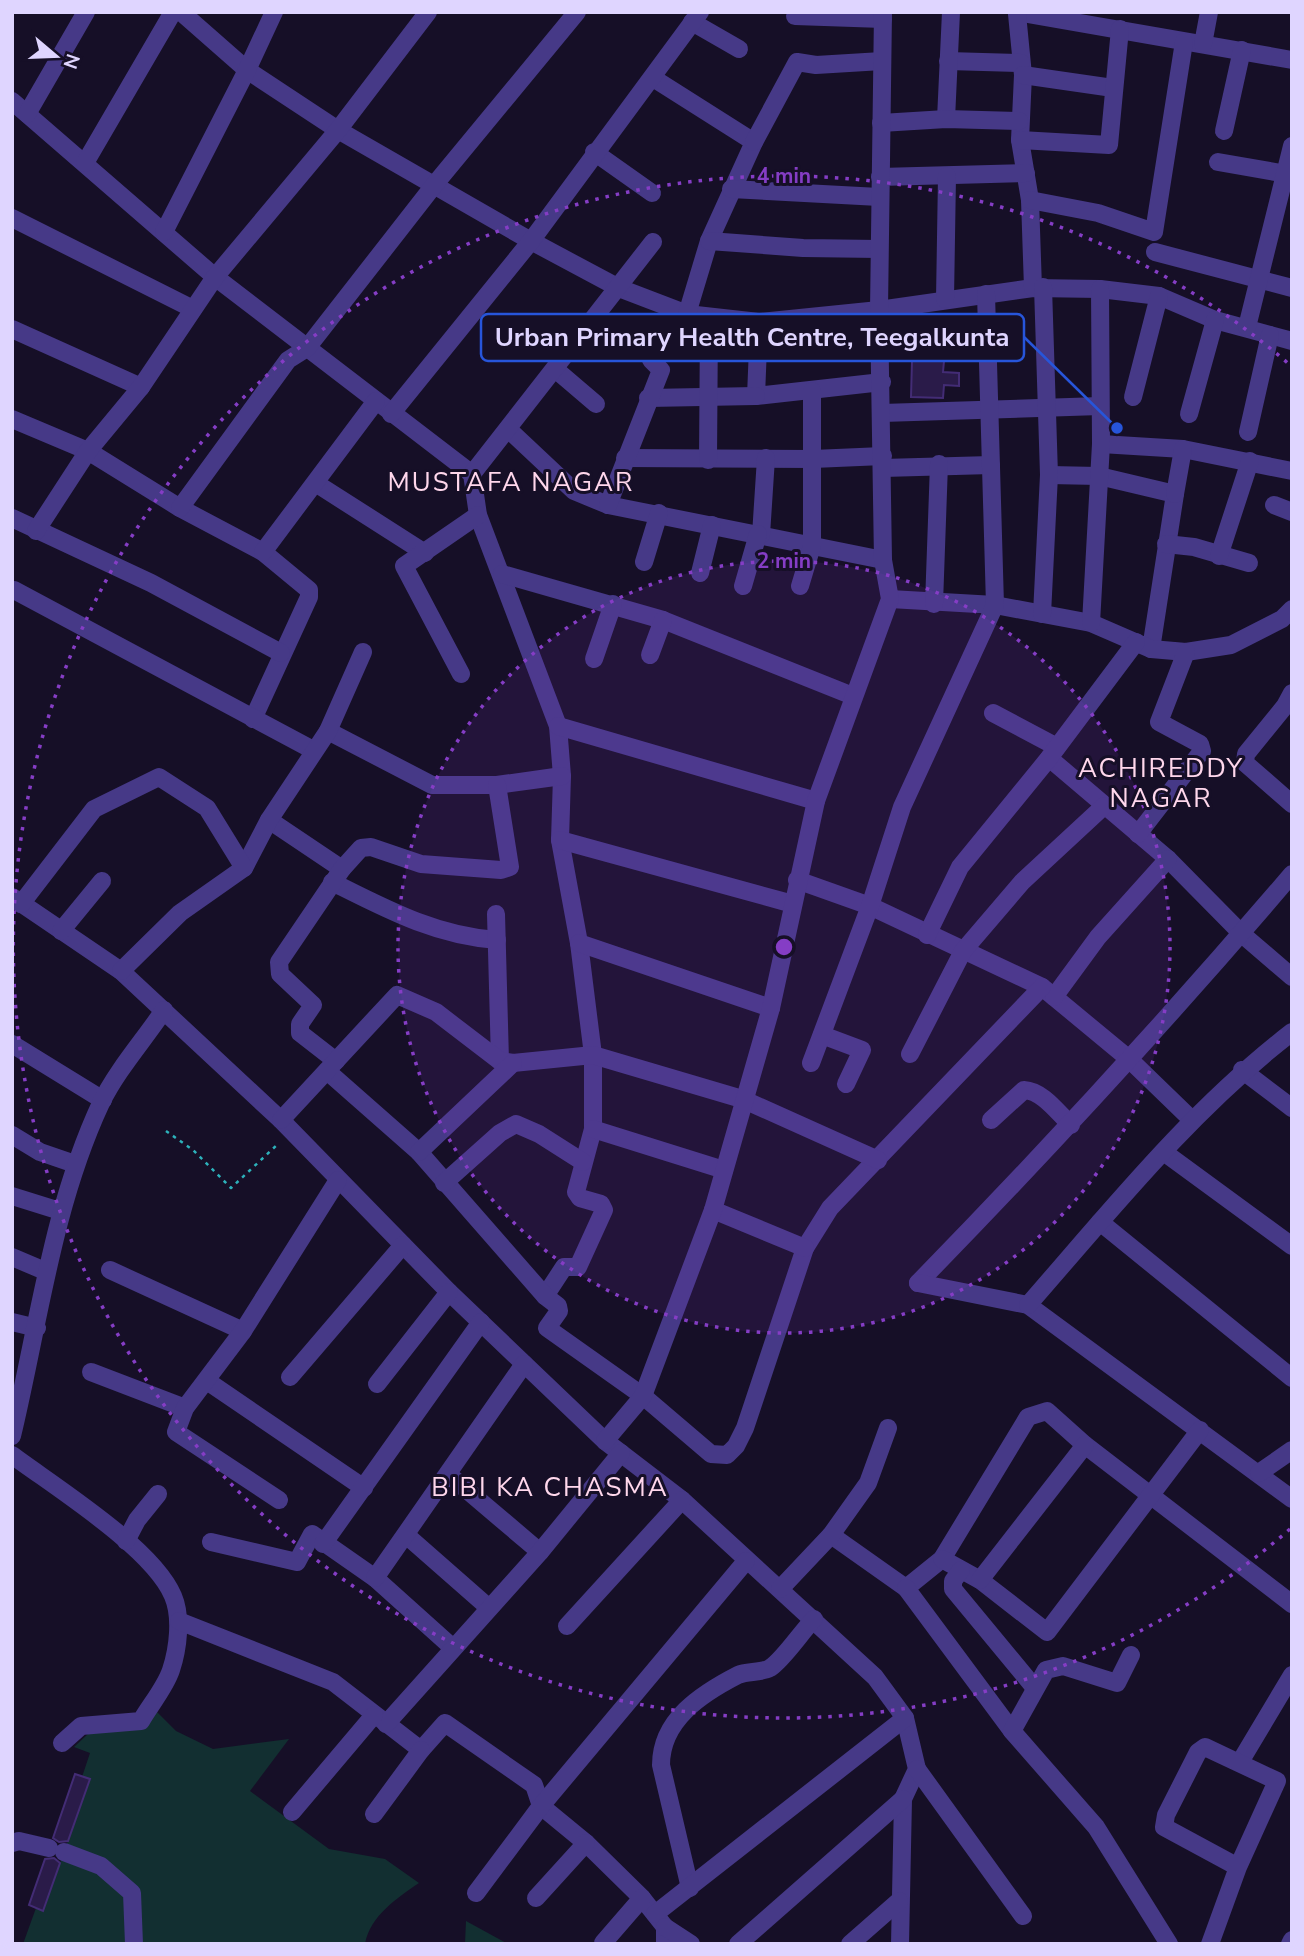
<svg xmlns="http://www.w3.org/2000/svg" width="1304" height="1956" font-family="'Nunito Sans',sans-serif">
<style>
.grass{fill:#122f31}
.building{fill:#2a1b49;stroke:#432c75;stroke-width:2}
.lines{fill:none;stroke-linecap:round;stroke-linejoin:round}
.path{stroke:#2db2bb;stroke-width:2.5;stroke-dasharray:3.5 5;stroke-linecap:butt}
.minor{stroke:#463987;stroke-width:18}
.ring{fill:none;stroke:#853dc5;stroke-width:3.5;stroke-dasharray:3.5 7}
.labels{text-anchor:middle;stroke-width:6;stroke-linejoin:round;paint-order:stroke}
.neighbourhood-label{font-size:26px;letter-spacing:2px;fill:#ffd7ec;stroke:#160f27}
.centre{fill:#853dc5;stroke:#160f27;stroke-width:3.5}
.ring-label{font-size:21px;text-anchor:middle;font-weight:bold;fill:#853dc5;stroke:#160f27;stroke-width:6;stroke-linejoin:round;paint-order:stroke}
.leader{fill:none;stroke:#2755da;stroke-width:2.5}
.callout-dot{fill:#2755da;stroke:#160f27;stroke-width:2.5}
.callout{fill:#160f27;stroke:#2755da;stroke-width:2.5}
.callout-label{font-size:26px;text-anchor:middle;font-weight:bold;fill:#dfd5ff}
</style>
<rect width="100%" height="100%" fill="#160f27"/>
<g class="grass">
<path d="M154 1709 176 1731 213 1749 289 1739 250 1791 329 1849 385 1859 419 1883C397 1898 370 1916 365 1944H23L36 1908 43 1910 90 1780 82 1777 90 1753 74 1747 88 1734Z"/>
<polygon points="466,1921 508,1944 465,1944"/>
</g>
<g class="building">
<polygon points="912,361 944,361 943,372 959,373 959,386 944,385 943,398 911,397"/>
<polygon points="75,1774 90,1779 68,1841 59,1842 53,1838"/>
<polygon points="54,1858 60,1863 43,1911 29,1905 45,1859"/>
</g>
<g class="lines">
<polyline class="path" points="166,1131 193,1150 231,1188 279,1143"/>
<g class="minor">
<polyline points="181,12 247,70 338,130 531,241 619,288 687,314 759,322 879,310 1033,288 1100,289 1159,296 1215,320 1292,341"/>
<polyline points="1017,12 1292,60"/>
<polyline points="1017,14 1023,75 1020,140 1030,200 1033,288"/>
<polyline points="795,16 883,19"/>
<polyline points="692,22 739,49"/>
<polyline points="1203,44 1209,12"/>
<polyline points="948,61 1021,63"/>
<polyline points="1023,75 1113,88"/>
<polyline points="653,78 754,142 709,241 687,314"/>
<polyline points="12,101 215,277 472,474 478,515 558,726 562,776 560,840 579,943 593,1055 593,1129 576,1192 580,1198 601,1204 604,1210 578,1267 564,1267 545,1296"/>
<polyline points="27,114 86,12"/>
<polyline points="946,119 951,12"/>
<polyline points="881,123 946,119 1019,121"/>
<polyline points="1224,131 1242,50"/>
<polyline points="1020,140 1109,145 1120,29"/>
<polyline points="754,142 797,62 816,65 882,61"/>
<polyline points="594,152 652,193"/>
<polyline points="1218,162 1287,174"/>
<polyline points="85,163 173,12"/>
<polyline points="880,177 1026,173"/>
<polyline points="731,189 879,197"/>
<polyline points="1030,200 1098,213 1154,232 1184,42"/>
<polyline points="12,218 193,309"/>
<polyline points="164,232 247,70 274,12"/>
<polyline points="709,241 803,248 879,249"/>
<polyline points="1155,252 1292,288"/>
<polyline points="945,299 947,176"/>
<polyline points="759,322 756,396 882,382"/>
<polyline points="1247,327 1292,146"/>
<polyline points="12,329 141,387"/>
<polyline points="555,369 596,404"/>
<polyline points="1133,397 1159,296"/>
<polyline points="648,398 756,396"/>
<polyline points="882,413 1100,406"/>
<polyline points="391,414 531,241 700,12"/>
<polyline points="1189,414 1215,320"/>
<polyline points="12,419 88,451 180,508 263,552 309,590 309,597 253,719"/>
<polyline points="508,429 574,491 608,505 883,560"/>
<polyline points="1248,432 1270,335"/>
<polyline points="1101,444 1183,449 1292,471"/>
<polyline points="625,458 813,459 883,456"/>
<polyline points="708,460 709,319"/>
<polyline points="883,468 991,465"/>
<polyline points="472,474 653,242"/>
<polyline points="1049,475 1099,476 1175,494 1151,649"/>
<polyline points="317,484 425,553"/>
<polyline points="1175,494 1183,449"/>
<polyline points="608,505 661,370 651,360"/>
<polyline points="1274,505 1292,512"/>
<polyline points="180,508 288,360 307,348 435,184 577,12"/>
<polyline points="12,518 151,583 281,653"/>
<polyline points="36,531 88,451 141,387 215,277 338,130 428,12"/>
<polyline points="761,535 766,458"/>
<polyline points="1166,544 1194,547 1249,563"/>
<polyline points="263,552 376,401"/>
<polyline points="1219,556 1250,461"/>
<polyline points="644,562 659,513"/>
<polyline points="700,573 712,525"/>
<polyline points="502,574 663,620 853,696"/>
<polyline points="743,586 758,534"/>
<polyline points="800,586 812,546 812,391"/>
<polyline points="14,590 313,750"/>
<polyline points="890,599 995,605 1091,623 1151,649 1186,652 1231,645 1282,619 1292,609"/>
<polyline points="934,604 939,464"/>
<polyline points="1042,614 1049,475 1043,287"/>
<polyline points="1091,623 1101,444 1100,289"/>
<polyline points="650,655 663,620"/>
<polyline points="594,659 613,604"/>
<polyline points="461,674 404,566 478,515"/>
<polyline points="1292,693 1285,706 1246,754 1245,763 1292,804"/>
<polyline points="993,713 1057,747"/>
<polyline points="558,726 816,801"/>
<polyline points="328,731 432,785 497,785 562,776"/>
<polyline points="1049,758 1168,859 1243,935 1292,977"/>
<polyline points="269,820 342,869"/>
<polyline points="1138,834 1202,751 1200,744 1159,722 1186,652"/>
<polyline points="560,840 793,904"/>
<polyline points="244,868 269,820 328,731 363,652"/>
<polyline points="797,880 870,906 1042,987 1129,1059 1192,1120"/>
<path d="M332 882C386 909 436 936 497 940"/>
<polyline points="12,897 121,971 281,1120 449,1292 605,1441 682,1500 875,1677 905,1718 917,1769 903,1799 900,1944"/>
<polyline points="21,904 94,809 159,777 207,808 244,868 180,913 121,971"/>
<polyline points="496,914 500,1061"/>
<polyline points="61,931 102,881"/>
<polyline points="927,935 960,867 1049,758 1136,642"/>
<polyline points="579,943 771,1008"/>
<polyline points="1054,997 1098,937 1168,859"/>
<polyline points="822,1035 862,1050 846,1084"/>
<polyline points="12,1044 103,1100"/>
<polyline points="910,1054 963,951 1022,882 1104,806"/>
<polyline points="336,1061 300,1033 300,1024 313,1005 280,974 279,962 342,869 361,848 371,847 421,864 501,870 510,867 497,785"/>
<polyline points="811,1063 870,906 902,807 995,605 986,294"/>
<polyline points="1242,1070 1292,1108"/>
<polyline points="327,1071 419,1152 545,1296 558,1306 559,1311 547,1328 643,1396 711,1454 727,1455 736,1446 745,1428 805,1248 830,1208 1042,987"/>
<polyline points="281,1120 397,995 436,1012 500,1061 513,1063 593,1055 742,1099 878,1160"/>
<path d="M991 1120 1024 1090C1043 1091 1058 1113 1071 1125"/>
<polyline points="593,1129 724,1170"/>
<polyline points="12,1135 40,1152 75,1164"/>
<polyline points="419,1152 513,1063"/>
<polyline points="1165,1153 1292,1246"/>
<polyline points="444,1183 500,1133 516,1124 539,1134 583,1162"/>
<polyline points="12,1196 60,1211"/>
<polyline points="713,1210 805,1248"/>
<polyline points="1100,1222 1292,1378"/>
<polyline points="12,1257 45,1271"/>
<polyline points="110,1270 243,1331"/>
<path d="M918 1283C1048 1150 1171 1016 1292 874"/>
<polyline points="918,1283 1028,1305 1292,1499"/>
<path d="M1028 1305C1111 1210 1192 1109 1292 1032"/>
<polyline points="12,1322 37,1328"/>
<polyline points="91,1372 185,1408"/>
<polyline points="290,1377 403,1245"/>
<polyline points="207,1381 364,1488"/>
<polyline points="377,1384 449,1292"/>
<path d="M12 1436C39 1323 52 1208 101 1103 117 1070 144 1040 164 1010"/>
<polyline points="605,1441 643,1396 713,1210 771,1008 816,801 890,599 883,560 879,310 883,12"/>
<path d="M12 1455C55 1487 153 1548 173 1596 182 1617 178 1649 171 1670 165 1688 150 1705 141 1721L81 1726 62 1743"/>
<polyline points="1259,1473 1292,1450"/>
<polyline points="448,1474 540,1552"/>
<polyline points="279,1500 176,1432 185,1408 243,1331 338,1180"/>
<polyline points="406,1535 488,1607"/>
<polyline points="831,1535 906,1588 942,1559 1028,1417 1047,1411 1085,1445 1292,1604"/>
<polyline points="126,1541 137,1520 158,1494"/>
<polyline points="211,1542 297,1562 312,1534 375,1578 453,1648"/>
<polyline points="323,1544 481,1322"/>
<polyline points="942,1559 980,1580 1047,1632 1200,1430"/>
<polyline points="961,1570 953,1581 953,1589 1034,1687"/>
<polyline points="375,1578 524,1364"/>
<polyline points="980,1580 1085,1445"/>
<polyline points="906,1588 1012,1731"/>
<polyline points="780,1589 831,1535 868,1483 888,1428"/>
<polyline points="179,1621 333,1682 421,1750 445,1723 534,1785 541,1806 586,1843 642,1898 665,1927 665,1944"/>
<polyline points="567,1626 682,1500"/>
<polyline points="1131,1655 1117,1683 1063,1666 1046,1670 1012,1731 1096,1827 1169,1944"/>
<polyline points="386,1724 540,1552 621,1453"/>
<polyline points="1240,1762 1292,1675"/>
<polyline points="917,1769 1023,1916"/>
<polyline points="292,1812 374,1715"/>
<polyline points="374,1814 421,1750"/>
<polyline points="12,1843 19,1841 49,1848"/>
<polyline points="64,1852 101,1866 132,1893 134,1944"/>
<path d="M690 1888 661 1765C661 1720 701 1694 738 1675 747 1671 761 1673 770 1668 783 1660 802 1631 814 1619"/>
<polyline points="476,1893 541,1806 746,1561"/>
<polyline points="536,1898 586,1843"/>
<polyline points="655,1914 905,1718"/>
<polyline points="665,1927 691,1944"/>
<polyline points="603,1943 642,1898"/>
<polyline points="738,1944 903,1799"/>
<polyline points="850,1944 899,1901"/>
<polyline points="1210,1944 1238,1867 1277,1781 1205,1747 1198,1752 1166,1815 1164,1827 1238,1867"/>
<polyline points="1290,1944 1292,1940"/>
</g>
</g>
<circle cx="784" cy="947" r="386" fill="#853dc5" fill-opacity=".12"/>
<g class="ring">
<circle cx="784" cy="947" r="386"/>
<path d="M1290 1529A771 771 0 1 1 1290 365"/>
</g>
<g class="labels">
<g class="neighbourhood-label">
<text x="511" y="491">MUSTAFA NAGAR</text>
<text x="1161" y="777">ACHIREDDY<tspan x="1161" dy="30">NAGAR</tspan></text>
<text x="550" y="1496">BIBI KA CHASMA</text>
</g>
</g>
<circle cx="784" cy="947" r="10" class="centre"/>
<g class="ring-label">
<text x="784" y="183">4 min</text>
<text x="784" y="568">2 min</text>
</g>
<path class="leader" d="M1117 428L1024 337"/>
<circle class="callout-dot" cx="1117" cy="428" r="7"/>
<rect class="callout" x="481" y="314" width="543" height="47" rx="7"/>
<g class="callout-label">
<text x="752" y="346">Urban Primary Health Centre, Teegalkunta</text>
</g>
<rect width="1304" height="1956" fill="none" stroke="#dfd5ff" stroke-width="28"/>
<g transform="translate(56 56) rotate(109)" stroke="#160f27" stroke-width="5" paint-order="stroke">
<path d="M0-5L12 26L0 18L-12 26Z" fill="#dfd5ff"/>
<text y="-10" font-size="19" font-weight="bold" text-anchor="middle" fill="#dfd5ff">N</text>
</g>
</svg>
